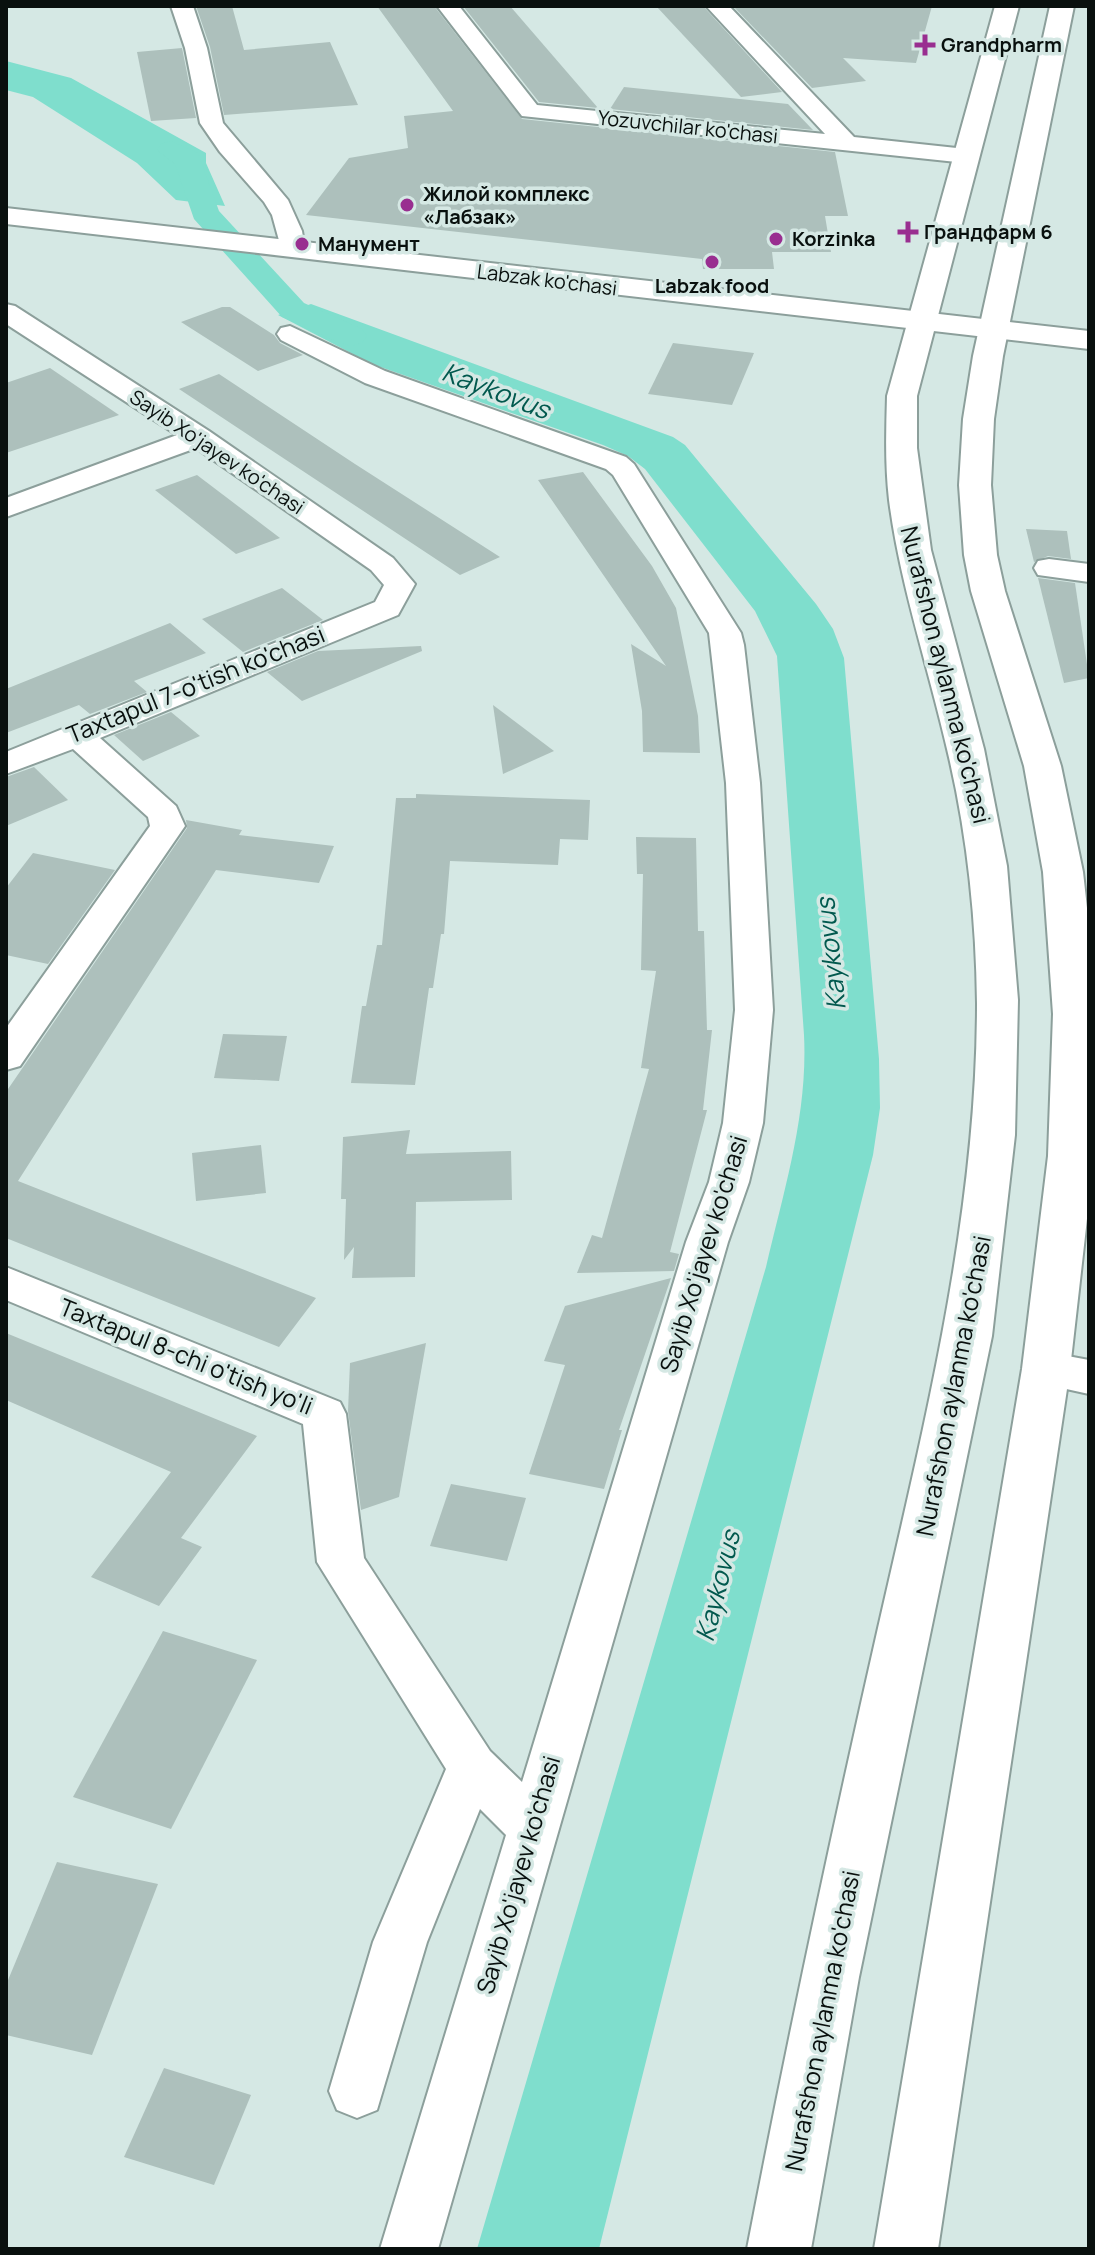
<svg xmlns="http://www.w3.org/2000/svg" width="1095" height="2255" font-family="Manrope,sans-serif">
<style>
.water{fill:#7fdecd}
.lines{fill:none;stroke-linecap:round;stroke-linejoin:round}
.canal{fill:#7fdecd;fill-rule:evenodd}
.building{fill:#adc0bc}
.street-casing{stroke:#8c9f9b;stroke-width:4}
.secondary-casing{stroke:#8c9f9b;stroke-width:4}
.primary-casing{stroke:#8c9f9b;stroke-width:4}
.street{fill:#fff;fill-rule:evenodd}
.secondary{fill:#fff;fill-rule:evenodd}
.primary{fill:#fff;fill-rule:evenodd}
.poi-dot{fill:#992e90;stroke:#d5e8e4;stroke-width:3}
.labels{text-anchor:middle;stroke-width:7;stroke-linejoin:round;paint-order:stroke}
.far-poi-label{font-size:20px;font-weight:bold;fill:#09100e;stroke:#d5e8e4;text-anchor:start}
.far-street-label{font-size:20px;fill:#09100e;stroke:#d5e8e4}
.street-label{font-size:24px;fill:#09100e;stroke:#d5e8e4}
.water-label{font-size:26px;font-style:italic;fill:#02594e;stroke:#d5e8e4}
</style>
<rect width="100%" height="100%" fill="#d5e8e4"/>
<g class="water">
<polygon points="6,61 71,78 206,153 206,163 225,206 176,200 137,163 33,97 6,90"/>
<path d="M311 304 673 437 685 445 816 604 833 629 844 658 879 1059 880 1108 873 1155 599 2249H477L766 1267C784 1190 808 1114 804 1035L777 656 755 611 645 469 628 456 603 445 372 364 278 315Z"/>
</g>
<g class="lines">
<polygon class="canal" points="171,141 198,153 219,211 304,303 362,329 367,336 362,343 351,346 340,343 282,317 194,219 175,164 157,150 161,144"/>
</g>
<g class="building">
<polygon points="196,6 232,6 244,50 330,42 358,105 224,115 210,47"/>
<polygon points="377,6 434,6 522,119 835,152 848,216 825,216 831,252 772,252 774,269 703,269 702,259 306,215 349,158 408,148 404,116 453,111"/>
<polygon points="463,6 510,6 598,108 539,102"/>
<polygon points="656,6 703,6 782,92 741,97"/>
<polygon points="733,6 932,6 916,63 843,58 866,81 812,88"/>
<polygon points="182,48 196,118 151,121 137,52"/>
<polygon points="624,87 788,104 813,130 610,109"/>
<polygon points="222,307 230,307 274,335 280,343 303,355 258,371 181,322"/>
<polygon points="673,343 754,353 732,405 648,394"/>
<polygon points="50,368 119,415 6,453 6,383"/>
<polygon points="219,374 355,464 500,557 460,575 179,389"/>
<polygon points="583,472 652,566 676,608 698,716 700,753 643,752 642,711 631,644 666,666 538,480"/>
<polygon points="197,475 280,538 236,554 155,490"/>
<polygon points="1026,529 1067,531 1071,559 1048,556 1034,562"/>
<polygon points="1038,578 1075,583 1089,678 1064,683"/>
<polygon points="282,588 323,620 243,652 202,619"/>
<polygon points="170,623 206,653 134,681 147,692 90,714 79,705 6,733 6,689"/>
<polygon points="421,646 422,651 302,701 267,672 318,651"/>
<polygon points="493,705 554,751 503,774"/>
<polygon points="171,712 200,736 143,761 114,735"/>
<polygon points="34,767 68,800 6,826 6,777"/>
<polygon points="416,794 590,800 588,840 560,839 558,865 450,861 444,934 441,934 433,988 429,988 415,1085 351,1083 362,1006 366,1006 377,945 382,945 396,798 416,798"/>
<polygon points="186,820 242,830 239,835 334,846 319,883 216,870 18,1181 316,1298 279,1347 6,1238 6,1092 187,828"/>
<polygon points="636,837 696,838 698,931 704,931 707,1030 712,1030 703,1110 707,1110 670,1252 679,1254 674,1271 577,1273 592,1235 602,1238 649,1069 641,1068 656,971 641,970 643,874 637,874"/>
<polygon points="33,853 115,870 48,964 6,955 6,888"/>
<polygon points="223,1034 287,1036 279,1081 214,1078"/>
<polygon points="410,1130 406,1154 511,1151 512,1200 416,1202 415,1277 352,1278 354,1247 344,1260 346,1199 341,1199 343,1137"/>
<polygon points="261,1145 266,1193 196,1201 192,1153"/>
<polygon points="671,1278 619,1430 622,1430 604,1489 529,1474 565,1365 544,1361 565,1306"/>
<polygon points="6,1333 257,1436 181,1538 202,1547 159,1606 91,1577 171,1472 6,1400"/>
<polygon points="426,1343 399,1497 361,1510 348,1411 350,1363"/>
<polygon points="451,1484 526,1498 507,1561 430,1546"/>
<polygon points="163,1631 257,1660 171,1829 73,1797"/>
<polygon points="57,1862 158,1884 92,2055 6,2035 6,1985"/>
<polygon points="164,2068 251,2095 214,2185 124,2157"/>
</g>
<g class="lines">
<defs>
<g id="street">
<polygon points="171,6 193,6 207,48 223,123 288,200 302,231 305,250 301,255 283,255 272,215 264,202 220,152 200,123 185,48"/>
<polygon points="437,6 459,6 537,105 825,134 706,6 729,6 854,137 966,149 974,151 978,156 974,161 966,163 522,116"/>
<polygon points="6,304 15,306 209,431 393,558 415,584 398,615 100,738 176,806 185,826 20,1066 6,1070 6,1028 150,826 148,817 73,749 6,774 6,752 375,602 384,585 371,570 196,448 6,517 6,498 177,435 6,324"/>
<polygon points="290,326 385,371 626,457 634,464 741,633 744,645 760,783 773,1010 763,1123 749,1182 728,1242 438,2249 380,2249 506,1835 480,1809 427,1942 377,2110 357,2118 337,2110 329,2091 373,1942 446,1769 317,1562 303,1424 6,1300 6,1267 340,1402 346,1414 364,1558 490,1751 522,1782 686,1242 709,1182 723,1123 735,1010 726,783 709,633 613,475 606,469 365,383 281,340 277,334 281,328"/>
<polygon points="1049,559 1089,564 1089,582 1038,575 1034,568 1038,561"/>
<polygon points="1046,1352 1089,1360 1089,1394 1030,1381 1024,1369 1030,1357"/>
</g>
<polygon id="secondary" points="6,208 1089,331 1089,349 6,224"/>
<g id="primary">
<path d="M995 6H1019L917 396V448L931 550 984 749 1007 866 1018 1000 1015 1135 992 1336 859 1977 811 2249H747C787 2041 831 1835 878 1628 925 1421 977 1216 977 1003 976 918 967 832 947 749 928 666 900 585 889 500 885 465 886 431 887 396Z"/>
<polygon points="1050,6 1074,6 1003,356 994,419 991,485 997,555 1005,591 1061,766 1083,872 1089,926 1089,1201 1070,1369 938,2249 874,2249 1022,1369 1048,1156 1053,1014 1043,872 1024,766 971,591 964,555 959,485 963,419 973,356"/>
</g>
</defs>
<use href="#street" class="street-casing"/>
<use href="#secondary" class="secondary-casing"/>
<use href="#primary" class="primary-casing"/>
<use href="#street" class="street"/>
<use href="#secondary" class="secondary"/>
<use href="#primary" class="primary"/>
</g>
<g class="poi-dot">
<path d="M921 33h8v8h8v8h-8v8h-8v-8h-8v-8h8z"/>
<circle cx="407" cy="205" r="8"/>
<path d="M904 220h8v8h8v8h-8v8h-8v-8h-8v-8h8z"/>
<circle cx="776" cy="239" r="8"/>
<circle cx="302" cy="244" r="8"/>
<circle cx="712" cy="262" r="8"/>
</g>
<g class="labels">
<g class="far-poi-label">
<text x="941" y="52">Grandpharm</text>
<text x="423" y="201">Жилой комплекс<tspan x="423" dy="23">«Лабзак»</tspan></text>
<text x="924" y="239">Грандфарм 6</text>
<text x="792" y="246">Korzinka</text>
<text x="318" y="251">Манумент</text>
<text x="712" y="293" text-anchor="middle">Labzak food</text>
</g>
<g class="far-street-label">
<text transform="translate(688 127) rotate(6)" y="7">Yozuvchilar ko'chasi</text>
<text transform="translate(547 280) rotate(7)" y="7">Labzak ko'chasi</text>
<text transform="translate(217 452) rotate(34)" y="7">Sayib Xo'jayev ko'chasi</text>
</g>
<g class="street-label">
<text transform="translate(945 675) rotate(76)" y="8">Nurafshon aylanma ko'chasi</text>
<text transform="translate(196 685) rotate(-22)" y="8">Taxtapul 7-o'tish ko'chasi</text>
<text transform="translate(704 1254) rotate(-73)" y="8">Sayib Xo'jayev ko'chasi</text>
<text transform="translate(186 1357) rotate(22)" y="8">Taxtapul 8-chi o'tish yo'li</text>
<text transform="translate(954 1386) rotate(-79)" y="8">Nurafshon aylanma ko'chasi</text>
<text transform="translate(519 1875) rotate(-74)" y="8">Sayib Xo'jayev ko'chasi</text>
<text transform="translate(823 2021) rotate(-79)" y="8">Nurafshon aylanma ko'chasi</text>
</g>
<g class="water-label">
<text transform="translate(496 391) rotate(21)" y="9">Kaykovus</text>
<text transform="translate(831 954) rotate(-96)" y="9">Kaykovus</text>
<text transform="translate(718 1586) rotate(-76)" y="9">Kaykovus</text>
</g>
</g>
<rect width="1095" height="2255" fill="none" stroke="#09100e" stroke-width="16"/>
</svg>
